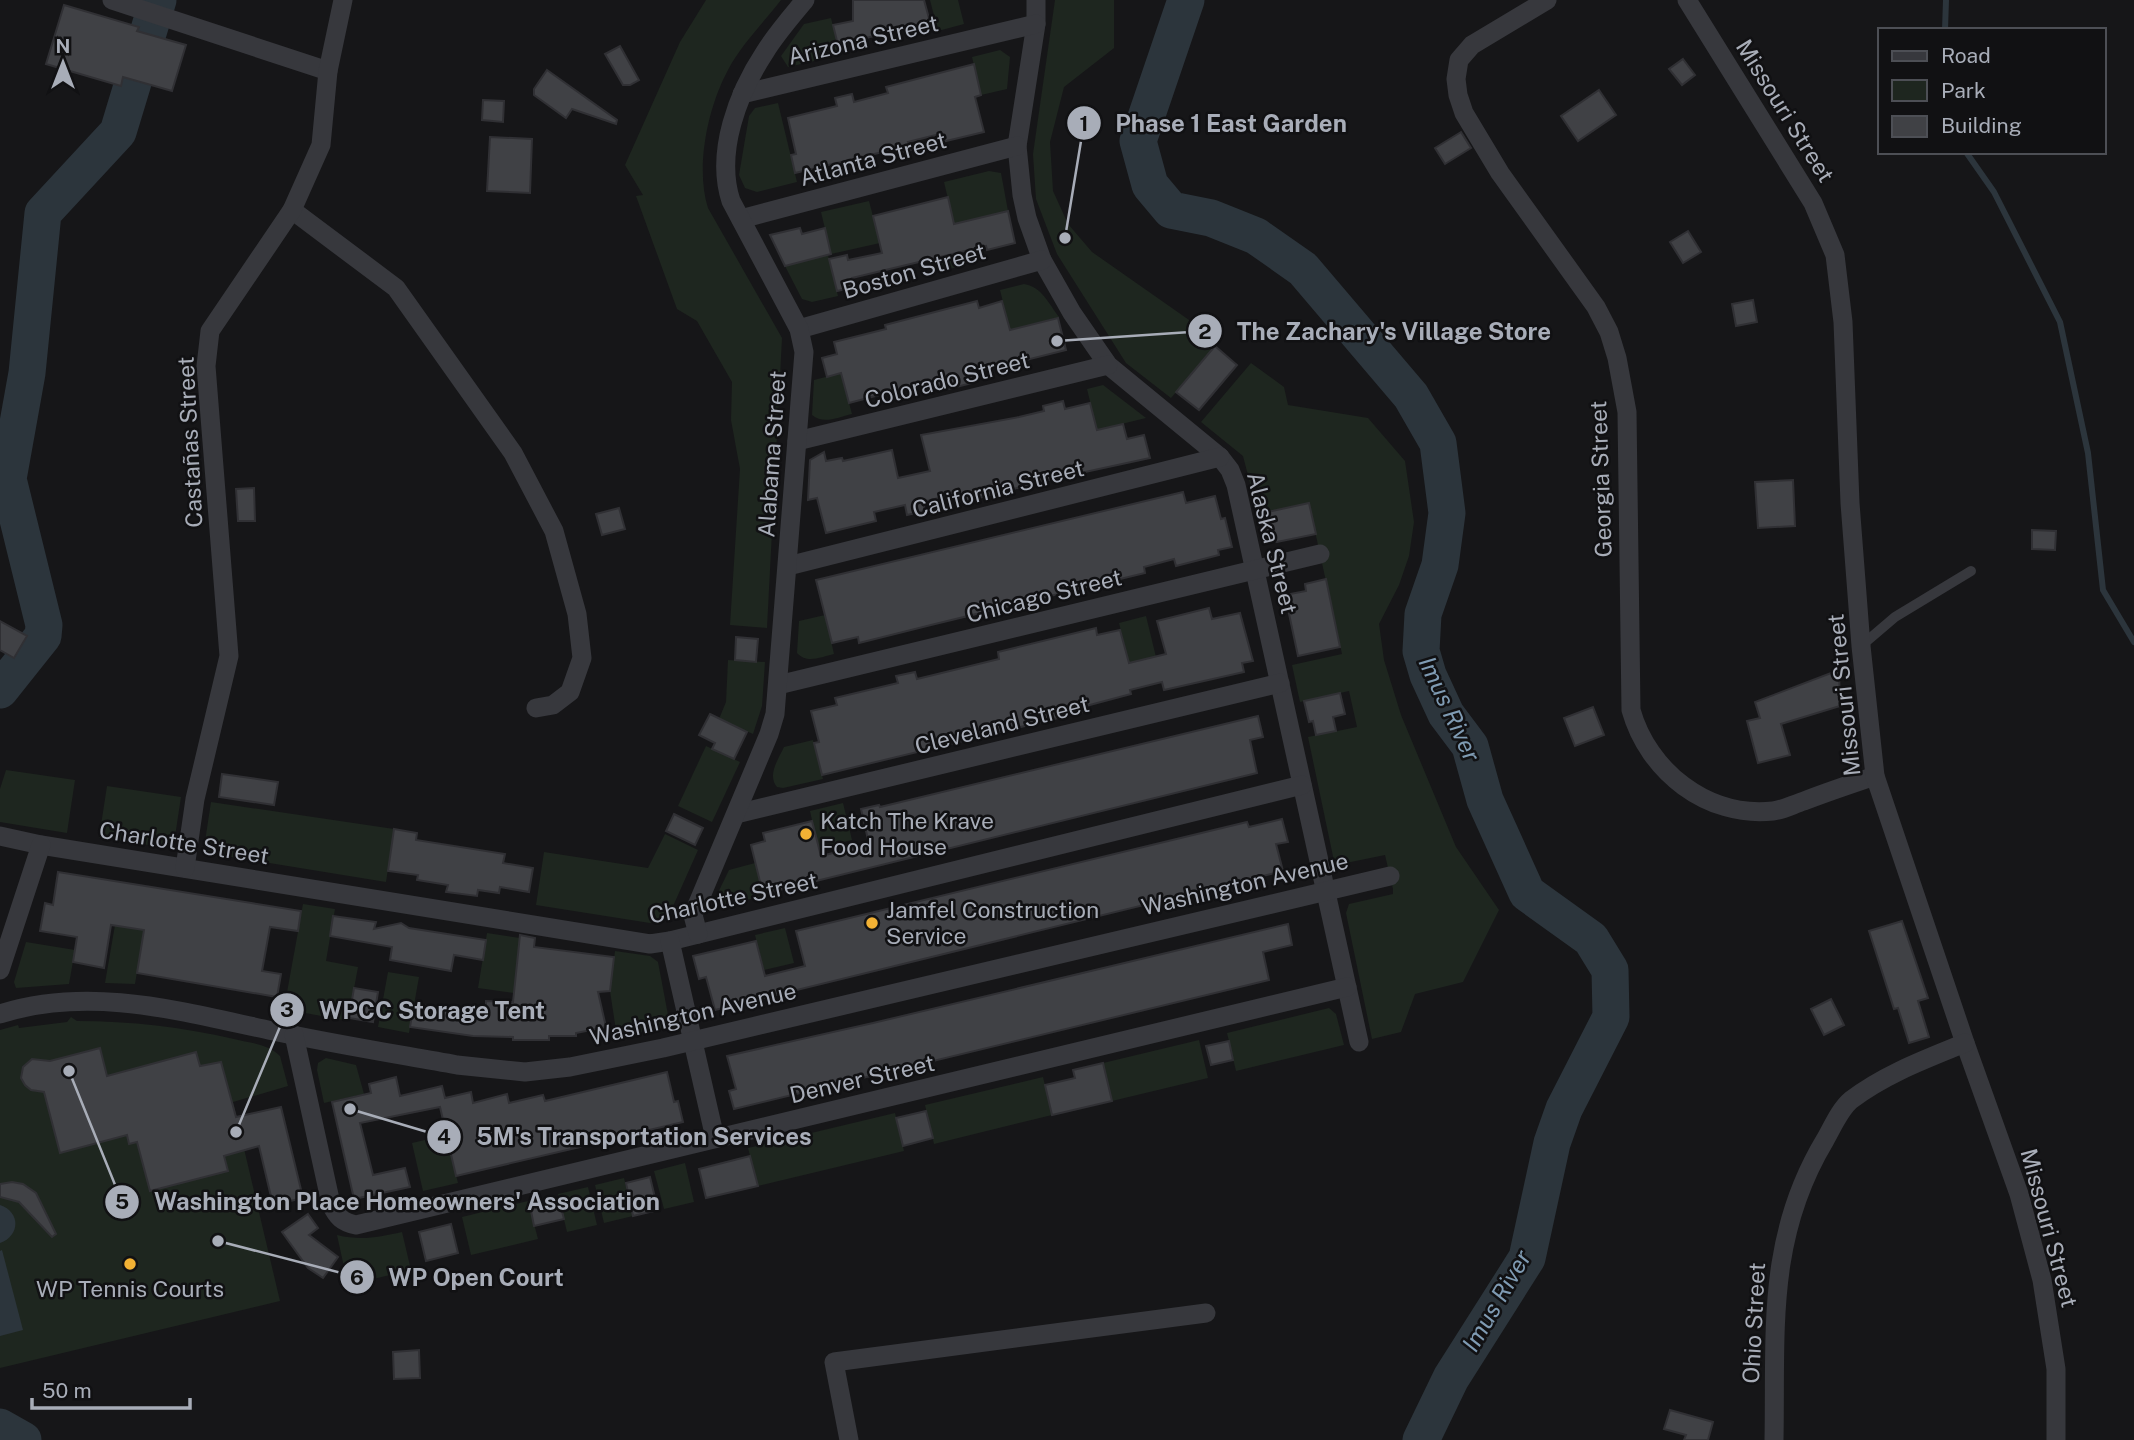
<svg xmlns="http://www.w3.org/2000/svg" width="2134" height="1440" font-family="'Public Sans',sans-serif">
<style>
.green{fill:#1e261f}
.water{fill:#2c353c}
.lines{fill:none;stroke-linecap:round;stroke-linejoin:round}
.stream{stroke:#2c353c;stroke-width:6}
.river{stroke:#2c353c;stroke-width:37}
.building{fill:#404145;stroke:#303034;stroke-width:2}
.service{stroke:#37383d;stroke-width:10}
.minor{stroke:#37383d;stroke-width:19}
.poi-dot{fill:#f2b134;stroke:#111113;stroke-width:2.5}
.labels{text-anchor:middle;stroke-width:5;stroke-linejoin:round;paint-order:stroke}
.street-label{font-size:23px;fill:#a8adb8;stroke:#111113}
.poi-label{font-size:23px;fill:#a8adb8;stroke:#111113;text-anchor:start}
.water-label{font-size:24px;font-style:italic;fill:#7f9bb3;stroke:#111113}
.leader{fill:none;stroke:#a8adb8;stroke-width:2.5}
.callout-dot{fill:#a8adb8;stroke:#111113;stroke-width:2.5}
.mark-label{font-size:21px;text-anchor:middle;font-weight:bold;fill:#111}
.callout-label{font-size:24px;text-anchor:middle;font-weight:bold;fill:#a8adb8;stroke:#111113;stroke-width:5;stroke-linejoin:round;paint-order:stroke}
</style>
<rect width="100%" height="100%" fill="#161618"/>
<g class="green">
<path d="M706 0H781C764 22 741 45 728 70 708 107 695 167 708 208L782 338 767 628 730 625 740 469 731 420 732 382 697 321 677 309 636 196 643 195 625 165 680 42Z"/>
<polygon points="930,0 958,0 964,24 938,31"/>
<polygon points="1055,0 1114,0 1114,48 1064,87 1050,142 1053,191 1068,224 1092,252 1219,341 1171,398 1126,363 1057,254 1036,199 1033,154"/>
<polygon points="831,18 840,55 788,67 781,56 804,24"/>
<polygon points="1000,50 1010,57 1007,89 981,95 972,57"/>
<polygon points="778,103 797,182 757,192 745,188 739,175 749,116 755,108"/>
<polygon points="989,171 1001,173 1008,211 955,224 965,265 942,271 931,230 954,224 944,182"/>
<polygon points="869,201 880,243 831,254 821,212"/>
<polygon points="828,255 838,296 812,302 802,299 785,266"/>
<path d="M1024 284C1042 287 1049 304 1059 317L1010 330 1000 290Z"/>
<polygon points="1251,363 1284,387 1288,405 1368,418 1405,461 1414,522 1409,556 1399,585 1379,624 1384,660 1401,715 1456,847 1499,910 1463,982 1415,994 1401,1032 1372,1039 1346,913 1349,904 1393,894 1393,889 1385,855 1341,864 1334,861 1308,737 1357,727 1349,691 1300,702 1292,665 1342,654 1309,504 1258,514 1243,456 1201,422"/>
<path d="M841 373 852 414C838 417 824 425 812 415L814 380Z"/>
<polygon points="1103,385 1146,418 1097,430 1087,389"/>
<path d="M825 615 834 654C821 657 807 664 797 653L799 621Z"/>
<polygon points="1146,616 1156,657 1129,663 1119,623"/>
<polygon points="728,660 765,662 762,706 753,734 719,719 726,702"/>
<path d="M813 740 823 779 783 788 777 787C767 775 778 760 784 747Z"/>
<polygon points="706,746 740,762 712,822 678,806"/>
<polygon points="6,770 75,780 67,833 0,822 0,789"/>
<polygon points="107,786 181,797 174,843 168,847 163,847 99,838"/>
<polygon points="211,802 394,829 386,882 207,853 204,848"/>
<polygon points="843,803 852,840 818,848 810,811"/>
<polygon points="665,834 698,850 670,913 664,919 650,923 536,905 544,852 648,868"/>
<polygon points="755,863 763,896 723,906 716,903 715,899 729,870"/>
<polygon points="303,904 335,909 326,961 358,967 348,1021 284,1009"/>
<polygon points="115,925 144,930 135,984 105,983"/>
<polygon points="785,928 794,963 764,970 755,935"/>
<polygon points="487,933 520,938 514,993 478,988"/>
<polygon points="26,942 75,950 69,984 16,988 14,982"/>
<polygon points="615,951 650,956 658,962 669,1020 663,1028 617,1037 610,991"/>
<polygon points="388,972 419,977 409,1033 378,1027"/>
<polygon points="1329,1008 1336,1014 1344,1045 1236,1071 1227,1033"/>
<path d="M71 1017 77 1021C131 1021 182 1027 234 1039 250 1043 268 1044 280 1056L288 1086 233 1102 280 1301 0 1368V1030L18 1025 19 1028 67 1022Z"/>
<polygon points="1199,1040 1208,1078 1112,1101 1103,1063"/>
<polygon points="326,1058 356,1065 364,1094 324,1103 317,1070 318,1063"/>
<polygon points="1043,1077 1052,1115 934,1144 925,1105"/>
<polygon points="895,1113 904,1151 758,1186 748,1148"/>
<polygon points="446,1135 458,1183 423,1191 412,1143"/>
<polygon points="685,1163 694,1202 664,1209 654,1171"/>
<polygon points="624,1178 633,1216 604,1223 595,1185"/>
<polygon points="588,1187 597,1225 567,1232 558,1194"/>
<polygon points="528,1201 538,1239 471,1255 462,1217"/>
<path d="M402 1232 411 1270 348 1285 337 1235C361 1241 379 1237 402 1232Z"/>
</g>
<g class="water">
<path d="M0 1205C21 1212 20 1236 0 1243Z"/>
<polygon points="2,1250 23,1330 0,1336 0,1251"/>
</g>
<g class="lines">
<g class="stream">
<polyline points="1945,30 1946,0"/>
<polyline points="1966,152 1994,192 2060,322 2088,453 2103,590 2134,642"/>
</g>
<g class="river">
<polyline points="1186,0 1138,141 1150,185 1171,210 1211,218 1256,236 1303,269 1411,396 1438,443 1447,513 1440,565 1423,614 1421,651 1428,675 1446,714 1470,746 1485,800 1527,893 1591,939 1610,970 1611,1017 1564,1109 1552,1143 1527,1258 1451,1378 1421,1440"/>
<polyline points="0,690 43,636 44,625 8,479 27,373 43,213 118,132 158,0"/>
<polyline points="0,1427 23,1440"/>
</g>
</g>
<g class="building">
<polygon points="853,0 924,0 930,22 838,45 833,25 853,21"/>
<polygon points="64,5 139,27 137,31 186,45 172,91 123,77 121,86 46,64"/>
<polygon points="620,46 639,80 630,85 623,85 605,54"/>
<polygon points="1683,59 1695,75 1682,85 1669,69"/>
<polygon points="974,64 981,95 975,97 984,132 942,142 940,134 908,142 911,150 892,155 891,150 795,173 791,155 796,154 788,118 837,106 835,98 852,94 854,102 888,93 886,87"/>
<polygon points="547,70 617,120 616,124 572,109 566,118 534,95 534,89"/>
<polygon points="1599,90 1616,115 1578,141 1561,116"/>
<polygon points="483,100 504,101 503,122 482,120"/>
<polygon points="1461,132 1471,148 1445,164 1435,148"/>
<polygon points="490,137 532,139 530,193 487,191"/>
<polygon points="948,197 954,224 1008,211 1015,243 987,250 986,246 852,278 855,287 837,291 829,259 847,255 848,260 882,253 873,216"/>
<polygon points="800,228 802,234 825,228 831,254 785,266 770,235"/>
<polygon points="1688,231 1701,252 1683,263 1670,242"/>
<polygon points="1753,300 1757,322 1736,326 1732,304"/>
<polygon points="977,301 979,308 1002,301 1010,330 1058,318 1066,350 970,374 972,383 948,389 947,383 923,389 921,384 849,403 841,373 827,377 822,358 837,354 834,342 886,329 885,325"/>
<polygon points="1215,346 1237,365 1199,410 1176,392"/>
<polygon points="1063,401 1065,409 1090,403 1097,430 1123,424 1127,439 1144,435 1150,458 1048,480 956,504 954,494 923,502 925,511 907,515 905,505 874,512 876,521 826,533 817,498 808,500 810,460 824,452 826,461 842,458 843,461 892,450 898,478 930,471 921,435 1019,417 1044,411 1043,406"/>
<polygon points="1793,480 1795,526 1758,528 1755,482"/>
<polygon points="254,488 255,521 238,521 236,489"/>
<polygon points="1183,492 1186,503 1215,496 1221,519 1225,518 1232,547 1218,550 1219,555 1176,566 1174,559 1144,567 1145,573 931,625 859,643 858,637 832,643 816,580"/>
<polygon points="1309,503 1316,534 1277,542 1268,538 1263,513"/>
<polygon points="619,508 625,529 602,535 596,514"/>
<polygon points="2032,530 2056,531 2055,550 2032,549"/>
<polygon points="1326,579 1340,647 1298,656 1285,595 1306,591 1305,584"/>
<polygon points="1209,608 1212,619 1240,613 1253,661 1242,663 1244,672 1164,690 1162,682 1130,690 1131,694 1086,706 1087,711 822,775 814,743 819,742 811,711 837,705 835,698 898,683 896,676 915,672 917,679 999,659 998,652 1096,628 1097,635 1120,630 1129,663 1166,654 1157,621"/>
<polygon points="0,621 27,636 14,658 0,650"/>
<polygon points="736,637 758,639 756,662 735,660"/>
<polygon points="1839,670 1840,706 1781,724 1790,755 1758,763 1747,721 1760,718 1755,702"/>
<polygon points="1340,693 1345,714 1333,717 1336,731 1316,735 1313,721 1309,722 1304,701"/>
<polygon points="1593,707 1604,735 1575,746 1564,718"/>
<polygon points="710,714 747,732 734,759 712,749 715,743 699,735"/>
<polygon points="1258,716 1263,737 1250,740 1257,773 763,894 751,845 765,841 763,833 812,821 821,856 869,844 861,809 879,805 880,807"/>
<polygon points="222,774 278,782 274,805 219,797"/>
<polygon points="674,814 703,828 695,845 666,831"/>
<polygon points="1282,819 1288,842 1276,844 1283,871 715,1010 706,977 699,979 693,956 756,941 765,976 805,966 796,931 1247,822 1249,827"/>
<polygon points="394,829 417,833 416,840 505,854 503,863 533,868 529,892 500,887 499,893 478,890 477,896 446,892 448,885 417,880 418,875 388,871"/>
<polygon points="58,872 301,911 298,931 270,927 262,971 281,974 277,997 137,973 144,930 111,925 104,968 73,962 77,937 40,931 45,903 53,905"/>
<polygon points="333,916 376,922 374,929 401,923 409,928 486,940 483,960 454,955 451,971 390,960 392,947 330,936"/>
<polygon points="1902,921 1928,998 1918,1001 1929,1037 1909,1043 1898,1008 1894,1009 1869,931"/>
<polygon points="1288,924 1292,945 1263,952 1269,980 734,1109 729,1091 736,1089 727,1056 873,1023"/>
<polygon points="520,935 535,938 534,947 614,957 610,991 598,992 606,1027 576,1033 576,1036 549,1036 549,1040 513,1040 513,1037 473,1036 410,1027 414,1004 486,1014 486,1001 513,1002"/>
<polygon points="354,988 378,992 373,1022 349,1018"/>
<polygon points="1831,999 1844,1025 1824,1035 1811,1009"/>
<polygon points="1229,1041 1233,1060 1211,1065 1206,1046"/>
<polygon points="100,1048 107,1076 196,1052 200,1066 221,1062 236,1117 281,1107 303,1198 273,1205 259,1146 224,1156 228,1171 150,1191 137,1142 129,1144 127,1135 60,1153 44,1092 31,1090 25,1085 21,1078 23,1067 32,1059 50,1061"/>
<polygon points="1103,1063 1112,1101 1052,1115 1045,1085 1075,1078 1073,1070"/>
<polygon points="667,1072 674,1102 678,1101 683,1122 624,1136 624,1134 579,1145 580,1147 456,1176 440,1107 360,1123 373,1175 405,1168 410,1187 354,1199 332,1102 371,1093 369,1084 396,1077 400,1096 442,1086 445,1098 471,1092 473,1103 507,1094 509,1103 543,1095 545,1101"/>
<polygon points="926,1111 933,1138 903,1146 896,1118"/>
<polygon points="750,1156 758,1186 706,1198 699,1169"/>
<polygon points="650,1177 658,1210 633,1216 626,1183"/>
<polygon points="12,1182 23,1184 36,1193 56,1234 52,1237 19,1202 0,1197 0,1184"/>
<polygon points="559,1199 564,1219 534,1226 530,1206"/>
<polygon points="308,1214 318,1228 309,1235 338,1257 323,1278 308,1268 282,1232"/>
<polygon points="451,1224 458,1253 426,1261 419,1232"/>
<polygon points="419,1350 420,1378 394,1379 393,1352"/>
<polygon points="1670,1410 1713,1422 1708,1440 1684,1440 1686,1435 1664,1429"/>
</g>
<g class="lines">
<polyline class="service" points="1861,646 1895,617 1971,571"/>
<g class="minor">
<polyline points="112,0 328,71"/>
<polyline points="1036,0 1036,24 1017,146 1022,195 1027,218 1042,260 1072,313 1108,365 1220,457 1230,470 1236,485 1359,1042"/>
<path d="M1547 0 1472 45 1459 60 1456 79 1458 95 1464 113 1500 173 1596 307 1609 332 1617 358 1627 412 1631 710C1648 771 1707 818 1773 811 1783 810 1794 804 1804 801 1827 792 1851 784 1875 776"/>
<polyline points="1687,0 1813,203 1835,255 1843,322 1850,503 1861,646 1875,776 1965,1043 2019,1194 2042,1280 2056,1369 2056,1440"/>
<polyline points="742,94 1036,24"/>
<polyline points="292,210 396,288 513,453 554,531 577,614 582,658 570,692 553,705 536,708"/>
<polyline points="741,219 1017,146"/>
<polyline points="799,329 1042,260"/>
<polyline points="797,441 1108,365"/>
<polyline points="788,566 1220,457"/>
<polyline points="778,685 1320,554"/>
<polyline points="736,814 1280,683"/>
<polyline points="0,836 41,845 650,944 670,941 1302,785"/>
<polyline points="185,868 195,799 229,656 206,366 210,331 292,210 321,145 328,71 343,0"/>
<path d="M698 934 693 915 769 734 775 714 804 352 799 329 731 201C715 152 738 93 765 52 776 34 791 17 805 0"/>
<polyline points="670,941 715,1138"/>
<polyline points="0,970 41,845"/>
<path d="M0 1014C91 985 183 1012 273 1031 334 1044 396 1054 457 1065L525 1072 570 1067 663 1048 1390 876"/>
<path d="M294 1035 331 1204C337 1217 342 1222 356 1225L1347 987"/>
<polyline points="849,1440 834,1362 1206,1313"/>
<path d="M1774 1440C1776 1331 1766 1238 1825 1140 1832 1128 1840 1109 1851 1100 1885 1074 1926 1059 1965 1043"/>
</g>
</g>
<g class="poi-dot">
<circle cx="806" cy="834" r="7"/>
<circle cx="872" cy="923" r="7"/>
<circle cx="130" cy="1264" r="7"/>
</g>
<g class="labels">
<g class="street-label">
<text transform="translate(863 40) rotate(-13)" y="8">Arizona Street</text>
<text transform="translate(1785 111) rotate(58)" y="8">Missouri Street</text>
<text transform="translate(873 159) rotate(-15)" y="8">Atlanta Street</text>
<text transform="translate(914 271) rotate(-16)" y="8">Boston Street</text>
<text transform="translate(947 380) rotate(-14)" y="8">Colorado Street</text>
<text transform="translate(190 442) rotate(-93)" y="8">Castañas Street</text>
<text transform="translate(772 454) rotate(-86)" y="8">Alabama Street</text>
<text transform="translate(1601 479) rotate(-92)" y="8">Georgia Street</text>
<text transform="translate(998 489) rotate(-14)" y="8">California Street</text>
<text transform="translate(1272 543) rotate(76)" y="8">Alaska Street</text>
<text transform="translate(1044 596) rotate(-14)" y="8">Chicago Street</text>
<text transform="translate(1844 695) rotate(-96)" y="8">Missouri Street</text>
<text transform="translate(1002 725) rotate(-14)" y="8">Cleveland Street</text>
<text transform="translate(184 843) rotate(9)" y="8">Charlotte Street</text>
<text transform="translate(1245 884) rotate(-13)" y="8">Washington Avenue</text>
<text transform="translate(733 898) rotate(-12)" y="8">Charlotte Street</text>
<text transform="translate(693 1014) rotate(-13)" y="8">Washington Avenue</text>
<text transform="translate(862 1079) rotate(-13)" y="8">Denver Street</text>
<text transform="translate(2049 1228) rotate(75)" y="8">Missouri Street</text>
<text transform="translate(1754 1323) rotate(-87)" y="8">Ohio Street</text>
</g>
<g class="poi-label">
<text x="820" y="829">Katch The Krave<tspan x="820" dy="26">Food House</tspan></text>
<text x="886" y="918">Jamfel Construction<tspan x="886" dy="26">Service</tspan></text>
<text x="130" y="1297" text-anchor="middle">WP Tennis Courts</text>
</g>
<g class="water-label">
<text transform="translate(1449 709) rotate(65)" y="8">Imus River</text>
<text transform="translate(1497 1301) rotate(-60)" y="8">Imus River</text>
</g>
</g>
<path class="leader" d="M1065 238L1084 123M1057 341L1205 331M236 1132L287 1010M350 1109L444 1137M69 1071L122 1202M218 1241L357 1277"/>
<g class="callout-dot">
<circle cx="1065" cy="238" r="7"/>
<circle cx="1057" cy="341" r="7"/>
<circle cx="236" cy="1132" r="7"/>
<circle cx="350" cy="1109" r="7"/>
<circle cx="69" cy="1071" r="7"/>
<circle cx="218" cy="1241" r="7"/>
<circle cx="1084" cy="123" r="18"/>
<circle cx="1205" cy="331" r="18"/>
<circle cx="287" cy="1010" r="18"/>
<circle cx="444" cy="1137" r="18"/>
<circle cx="122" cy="1202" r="18"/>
<circle cx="357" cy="1277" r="18"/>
</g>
<g class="mark-label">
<text x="1084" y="131">1</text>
<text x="1205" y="339">2</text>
<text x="287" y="1017">3</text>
<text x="444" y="1144">4</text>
<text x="122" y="1209">5</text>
<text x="357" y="1285">6</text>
</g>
<g class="callout-label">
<text x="1231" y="132">Phase 1 East Garden</text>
<text x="1394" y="340">The Zachary's Village Store</text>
<text x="432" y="1019">WPCC Storage Tent</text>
<text x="644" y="1145">5M's Transportation Services</text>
<text x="407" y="1210">Washington Place Homeowners' Association</text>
<text x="476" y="1286">WP Open Court</text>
</g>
<rect x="1878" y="28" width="228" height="126" fill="#111113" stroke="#4d4f55" stroke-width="2"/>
<rect x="1892" y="51" width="35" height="10" fill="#37383d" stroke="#4d4f55" stroke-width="2"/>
<text x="1941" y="63" font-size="21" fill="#a8adb8">Road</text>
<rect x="1892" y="80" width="35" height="21" fill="#1e261f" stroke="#4d4f55" stroke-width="2"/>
<text x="1941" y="98" font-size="21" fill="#a8adb8">Park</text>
<rect x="1892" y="116" width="35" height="21" fill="#404145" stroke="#4d4f55" stroke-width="2"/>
<text x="1941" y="133" font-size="21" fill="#a8adb8">Building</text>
<g transform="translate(63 63)" stroke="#111113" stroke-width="5" paint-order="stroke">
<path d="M0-5L12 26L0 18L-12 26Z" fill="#a8adb8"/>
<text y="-10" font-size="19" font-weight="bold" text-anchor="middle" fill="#a8adb8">N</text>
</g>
<path d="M32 1398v10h158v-10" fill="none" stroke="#a8adb8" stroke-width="3.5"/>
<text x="42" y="1398" font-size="21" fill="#a8adb8" stroke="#111113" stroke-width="5" paint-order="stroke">50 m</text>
</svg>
